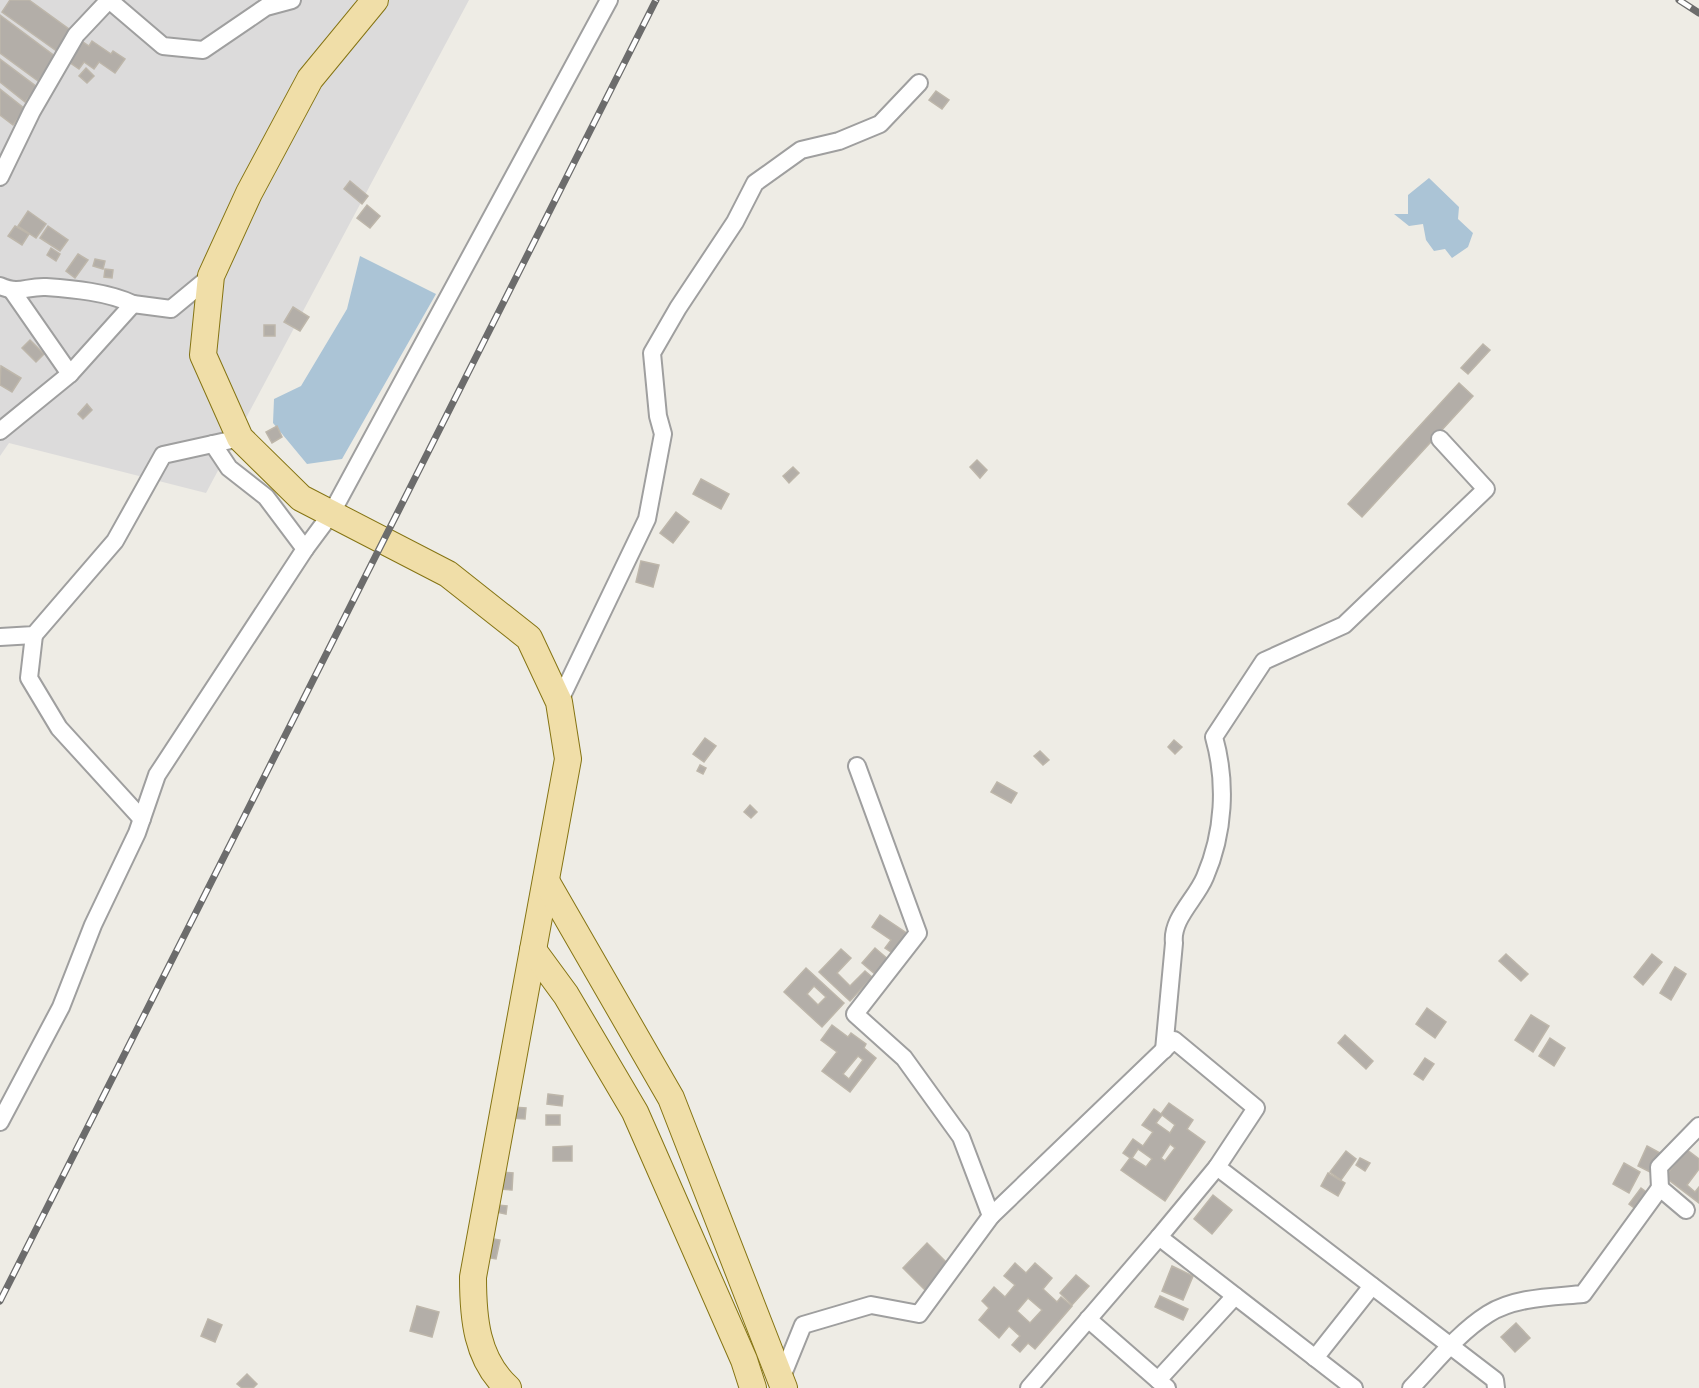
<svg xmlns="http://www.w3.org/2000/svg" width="1699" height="1388" font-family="Barlow,sans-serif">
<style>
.residential{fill:#dcdbdb}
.water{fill:#abc4d6}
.building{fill:#b3aea8;stroke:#bdb6aa;stroke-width:1.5;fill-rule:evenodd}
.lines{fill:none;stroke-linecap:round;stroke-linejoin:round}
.minor-casing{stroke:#9f9f9f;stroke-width:20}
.primary-casing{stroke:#857413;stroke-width:28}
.minor{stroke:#fff;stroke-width:16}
.primary{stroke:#f0dea8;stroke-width:26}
.rail-casing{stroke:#6c6c6c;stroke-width:7}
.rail{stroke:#fff;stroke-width:4.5;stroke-dasharray:14;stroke-linecap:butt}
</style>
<rect width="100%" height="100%" fill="#eeece5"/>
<polygon class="residential" points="0,0 469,0 206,493 9,443 0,456"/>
<g class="water">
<polygon points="1429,178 1459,207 1458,219 1473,233 1468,247 1452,258 1445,249 1434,251 1426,240 1423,224 1409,226 1394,214 1408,214 1408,195"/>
<polygon points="360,256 436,294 342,459 307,464 273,423 274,399 301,386 347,309"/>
</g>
<g class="building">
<polygon points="10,0 29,0 73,32 58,52 2,12"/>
<polygon points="0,15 56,57 38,81 0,53"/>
<polygon points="92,41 111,54 113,51 125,59 115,73 99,62 94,69 84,62 79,69 69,62 83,42 89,46"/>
<polygon points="0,59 37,87 25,102 0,82"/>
<polygon points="86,68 94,76 87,83 79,76"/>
<polygon points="0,89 25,109 13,125 0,115"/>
<polygon points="936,91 949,100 942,109 929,100"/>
<polygon points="350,181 368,196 362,204 344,189"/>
<polygon points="367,205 380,216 370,228 357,218"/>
<polygon points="28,211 46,224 36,238 18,226"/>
<polygon points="15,226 29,234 22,245 8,236"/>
<polygon points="48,226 68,240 60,251 40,238"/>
<polygon points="51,248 60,254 56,261 47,255"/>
<polygon points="78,254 88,260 75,278 66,271"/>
<polygon points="95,259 105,261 103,269 93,266"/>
<polygon points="105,269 113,270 112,278 104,277"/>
<polygon points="293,307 309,317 300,331 284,322"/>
<rect x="264" y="325" width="11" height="11"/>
<polygon points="30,340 44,354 36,362 22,348"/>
<polygon points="1483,344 1490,350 1468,374 1461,368"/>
<polygon points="1,366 21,378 12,392 0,385"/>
<polygon points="1459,383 1473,396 1362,517 1348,504"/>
<polygon points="87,404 92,410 83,419 78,414"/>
<polygon points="277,426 282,437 272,443 266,432"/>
<polygon points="977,460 987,470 980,478 970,467"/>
<polygon points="793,467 799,473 789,483 783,476"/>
<polygon points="701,479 729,494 721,509 693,494"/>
<polygon points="676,512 689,522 673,543 660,533"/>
<polygon points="641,561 659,565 653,587 636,582"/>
<polygon points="705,738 716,746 704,762 693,754"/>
<polygon points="1174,740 1182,747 1175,754 1168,747"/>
<polygon points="1040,751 1049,760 1043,765 1034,756"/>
<polygon points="700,765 706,768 703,774 697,771"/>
<polygon points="997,782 1017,793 1011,803 991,792"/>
<polygon points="750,805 757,812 751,818 744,812"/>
<polygon points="880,915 908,934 894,954 885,948 891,940 872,927"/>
<polygon points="875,948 889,960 876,975 862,963"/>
<polygon points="841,949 851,958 837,973 850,986 865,971 872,977 850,1001 819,972"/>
<polygon points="1506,954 1528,974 1521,981 1499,961"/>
<polygon points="1652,954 1662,962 1643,985 1634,977"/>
<polygon points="1675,967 1686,974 1671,1000 1660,993"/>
<path d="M806 968 844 1003 822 1027 784 992ZM814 986 826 997 818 1005 807 994Z"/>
<polygon points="1427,1008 1446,1022 1435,1038 1416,1024"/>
<polygon points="1531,1015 1549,1026 1533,1052 1515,1040"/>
<path d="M832 1025 848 1037 851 1033 866 1044 864 1048 876 1058 850 1092 822 1071 837 1052 821 1040ZM858 1056 863 1060 849 1079 843 1074Z"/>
<polygon points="1345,1035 1373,1061 1366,1069 1338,1043"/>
<polygon points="1550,1038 1565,1048 1554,1066 1539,1056"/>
<polygon points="1425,1058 1434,1064 1423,1080 1414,1074"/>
<polygon points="548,1094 563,1096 562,1106 547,1104"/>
<path d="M1169 1103 1193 1120 1187 1129 1205 1142 1165 1201 1121 1170 1130 1158 1123 1153 1133 1139 1143 1146 1153 1132 1142 1125 1154 1109 1161 1114ZM1162 1115 1175 1125 1170 1133 1156 1123ZM1170 1144 1175 1148 1165 1161 1161 1158ZM1138 1149 1152 1159 1146 1167 1132 1158Z"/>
<polygon points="512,1107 526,1108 525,1119 511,1118"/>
<rect x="546" y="1115" width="14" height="10"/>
<polygon points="572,1146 572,1161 553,1161 553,1147"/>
<polygon points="1647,1146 1662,1154 1652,1173 1638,1166"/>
<polygon points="1686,1149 1699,1159 1699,1169 1687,1185 1695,1192 1699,1187 1699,1203 1665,1177"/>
<polygon points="1346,1151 1356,1159 1341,1180 1330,1172"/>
<polygon points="1360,1158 1370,1163 1365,1171 1356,1165"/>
<polygon points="1624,1163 1640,1172 1629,1193 1613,1184"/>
<polygon points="501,1172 513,1173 512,1190 499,1189"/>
<polygon points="1328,1173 1345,1183 1338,1196 1321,1186"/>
<polygon points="1641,1188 1653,1197 1641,1213 1629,1204"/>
<polygon points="1213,1195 1232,1210 1212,1234 1194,1219"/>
<polygon points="497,1205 507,1206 506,1214 496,1212"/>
<polygon points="488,1238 500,1240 496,1259 484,1257"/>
<polygon points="927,1243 950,1266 926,1291 903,1268"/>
<path d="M1015 1263 1026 1273 1035 1263 1052 1278 1043 1289 1057 1302 1061 1297 1072 1306 1035 1349 1028 1343 1020 1352 1012 1345 1020 1336 1009 1326 999 1338 979 1320 989 1308 982 1301 994 1287 1005 1297 1015 1285 1004 1276ZM1028 1298 1042 1310 1030 1323 1017 1311Z"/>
<polygon points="1172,1266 1193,1276 1183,1300 1162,1291"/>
<polygon points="1076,1275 1089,1286 1072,1305 1060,1293"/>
<polygon points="1160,1296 1188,1309 1183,1320 1155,1307"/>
<polygon points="417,1306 439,1312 432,1337 410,1331"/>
<polygon points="208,1319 222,1325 215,1342 201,1336"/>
<polygon points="1516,1323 1530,1338 1515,1352 1501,1337"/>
<polygon points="247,1374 257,1384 253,1388 242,1388 237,1384"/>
</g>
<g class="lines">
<defs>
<g id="minor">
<polyline points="109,0 163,46 203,50 266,7 292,0"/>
<polyline points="0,177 32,111 76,35 109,0"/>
<path d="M0 286C21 295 25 286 46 287 73 289 108 292 133 304L70 374 0 431"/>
<polyline points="13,292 70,374"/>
<polyline points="133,304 171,309 211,276"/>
<polyline points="305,549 331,514 609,0"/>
<polyline points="34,635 29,678 59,728 142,819"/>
<polyline points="0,637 34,635 115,541 163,455 240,438"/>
<polyline points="559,702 647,519 663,434 658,416 652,353 678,308 735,222 755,183 801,150 839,141 880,124 919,83"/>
<path d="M1164 1050 1174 943C1171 919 1196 899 1205 877 1224 833 1227 783 1214 737L1264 661 1344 625 1486 489 1440 439"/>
<polyline points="0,1122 61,1007 93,925 137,833 157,775 305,549 266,497 229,468 213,444"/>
<polyline points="1217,1167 1159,1237 1354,1388"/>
<polyline points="1660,1188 1659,1167 1699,1126"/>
<polyline points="991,1216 1174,1040 1256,1108 1217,1167 1495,1380 1496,1388"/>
<polyline points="1088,1319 1167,1388"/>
<polyline points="1315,1358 1372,1286"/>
<polyline points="1158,1380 1235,1296"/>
<polyline points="779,1384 803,1325 871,1305 919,1314 991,1216 961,1137 904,1058 855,1014 918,933 857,766"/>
<polyline points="1029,1388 1159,1237"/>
<path d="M1411 1388C1435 1363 1458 1333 1488 1314 1515 1297 1553 1297 1583 1294L1660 1188 1686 1210"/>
</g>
<g id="primary">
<path d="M375 0 310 79 249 193 211 276 203 355 240 438 301 498 448 574 529 638 559 702 568 759 473 1277C473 1317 476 1359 508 1388"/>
<polyline points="546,881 671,1098 784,1388"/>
<polyline points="533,950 566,995 635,1112 744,1360 753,1388"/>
</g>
</defs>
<use href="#minor" class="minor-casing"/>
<use href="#primary" class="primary-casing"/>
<use href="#minor" class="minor"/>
<use href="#primary" class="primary"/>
<defs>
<g id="rail">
<polyline points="1679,0 1699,13"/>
<polyline points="0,1301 656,0"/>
</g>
</defs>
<use href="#rail" class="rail-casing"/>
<use href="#rail" class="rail"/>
</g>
</svg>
